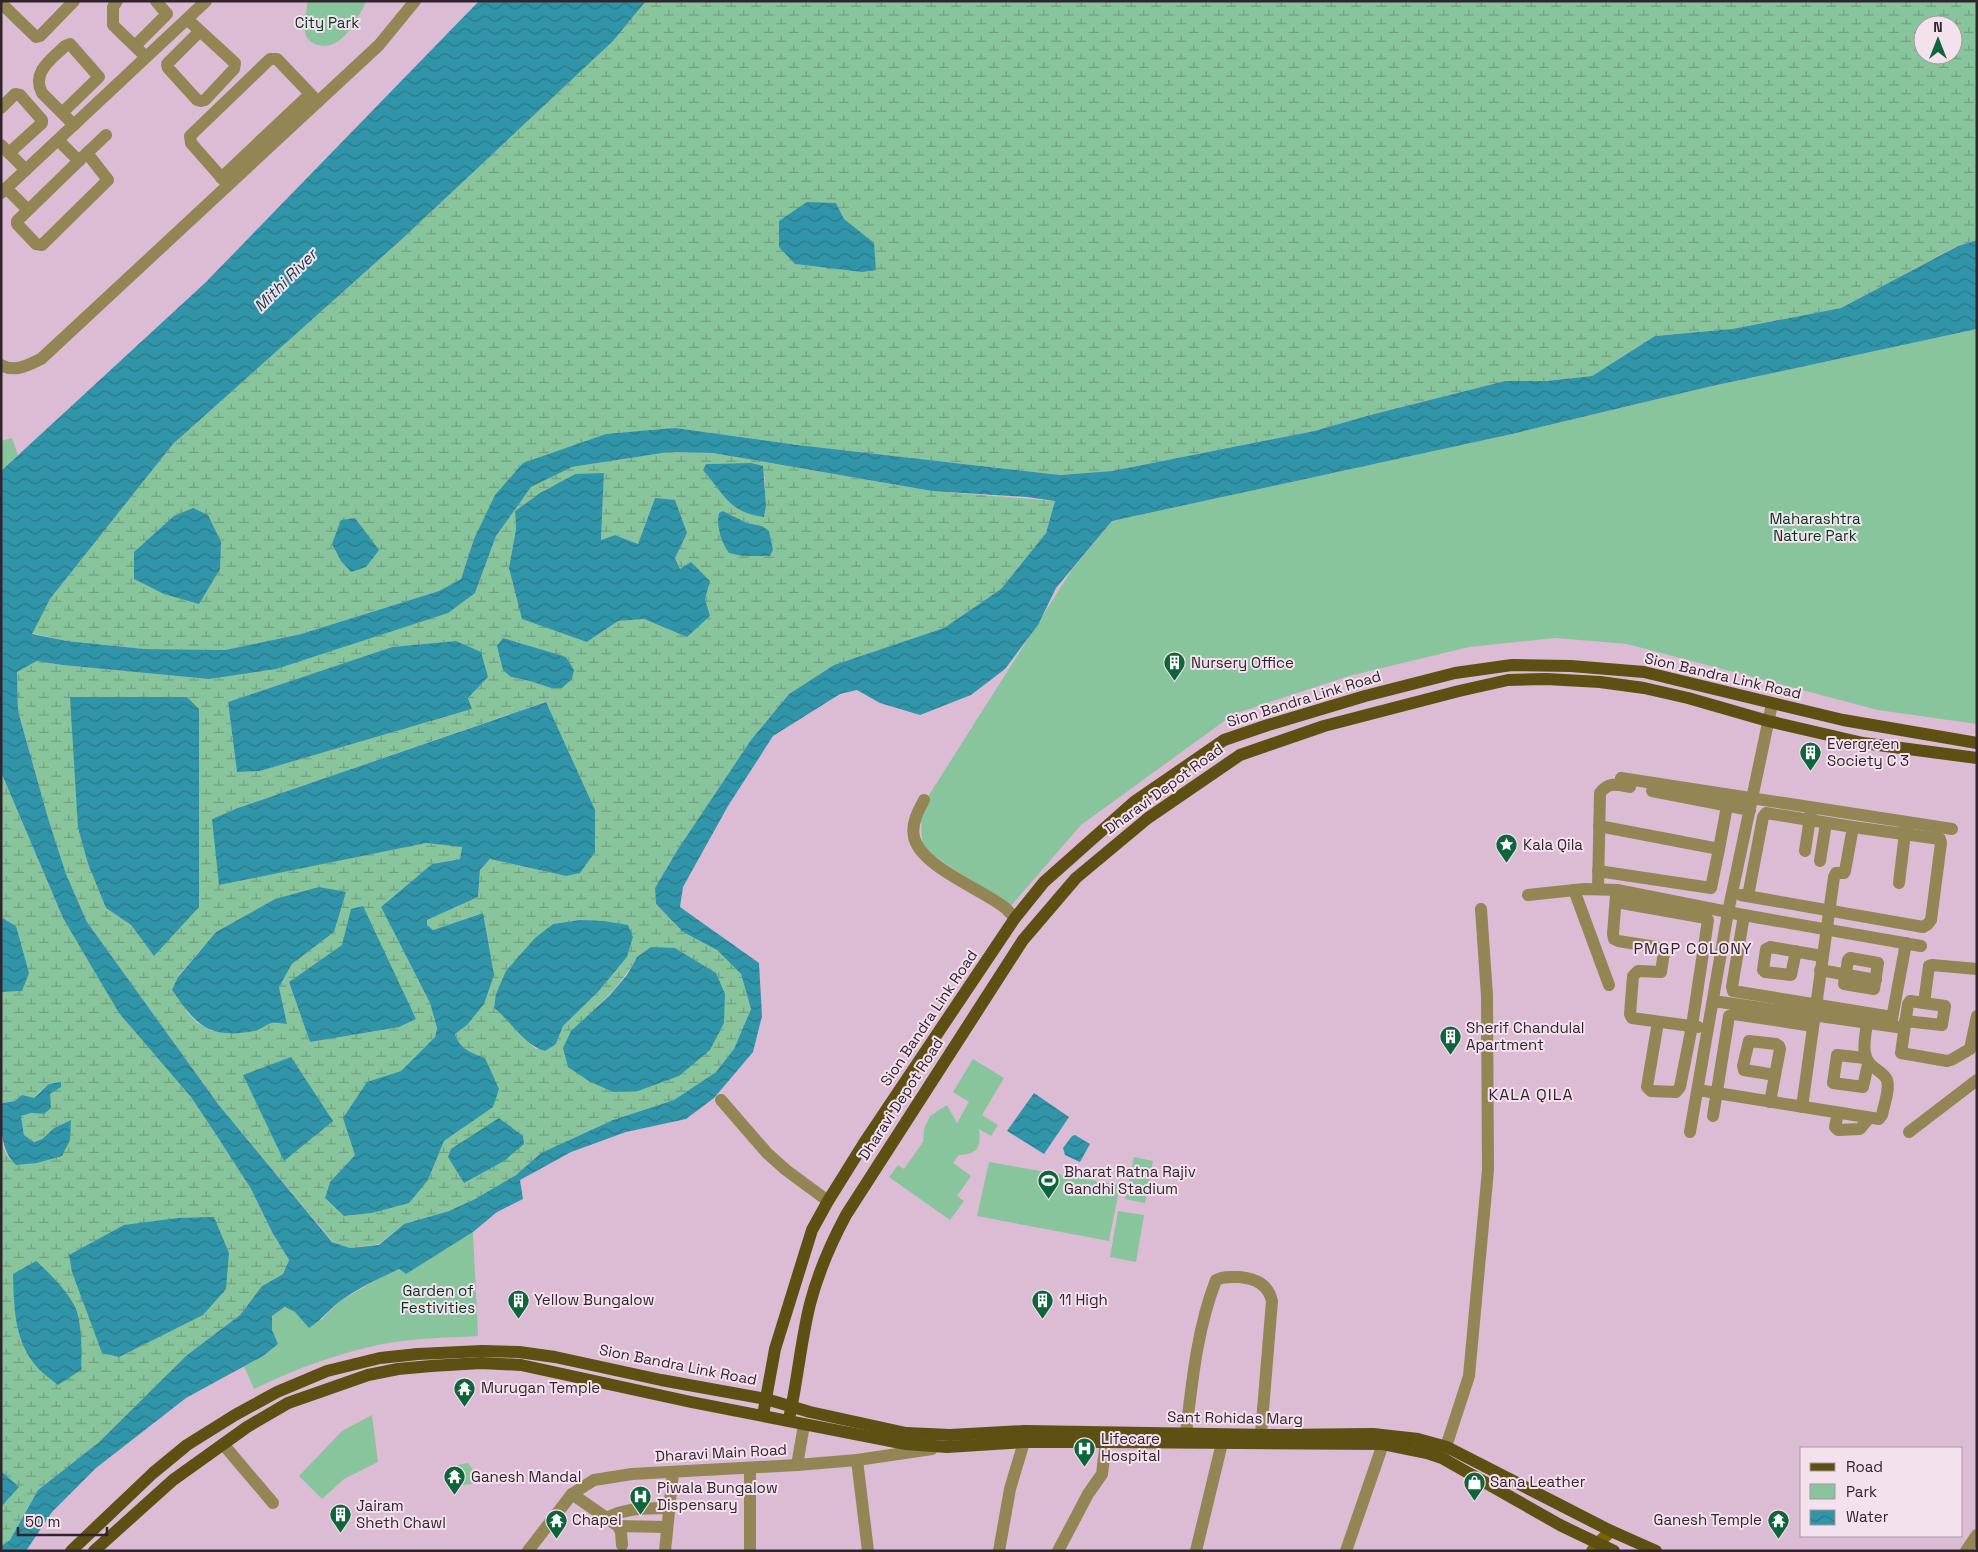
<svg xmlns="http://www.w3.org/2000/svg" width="1978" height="1552" font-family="'Space Grotesk',sans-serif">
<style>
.wetland{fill:url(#wetland-marsh);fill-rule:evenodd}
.park{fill:#89c59c}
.water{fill:url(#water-waves);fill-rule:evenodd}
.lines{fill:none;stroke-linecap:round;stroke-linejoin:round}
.minor{stroke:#938554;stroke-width:12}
.tertiary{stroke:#938554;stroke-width:12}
.secondary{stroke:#7a6400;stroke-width:12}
.primary{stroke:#5e4f13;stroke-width:12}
.labels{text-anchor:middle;stroke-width:4;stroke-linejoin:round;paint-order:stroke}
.park-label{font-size:15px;fill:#00361a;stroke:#f3e2ee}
.poi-label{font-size:15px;fill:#30242d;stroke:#f3e2ee;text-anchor:start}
.street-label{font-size:15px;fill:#30242d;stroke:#f3e2ee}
.water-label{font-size:16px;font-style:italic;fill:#144049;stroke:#f3e2ee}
.neighbourhood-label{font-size:16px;letter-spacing:1px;fill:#30242d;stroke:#f3e2ee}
</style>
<defs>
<pattern id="wetland-marsh" width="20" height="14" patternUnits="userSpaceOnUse" patternTransform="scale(1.25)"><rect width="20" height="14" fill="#89c59c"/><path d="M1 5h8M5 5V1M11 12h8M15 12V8" fill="none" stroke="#70a080"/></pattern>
<pattern id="water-waves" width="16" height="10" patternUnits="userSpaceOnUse" patternTransform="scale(1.25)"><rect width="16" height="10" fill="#3195a9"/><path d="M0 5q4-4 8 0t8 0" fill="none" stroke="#2a798a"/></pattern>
</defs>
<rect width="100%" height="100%" fill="#dcbbd4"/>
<g class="wetland">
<path d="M646 1H1977V240L1957 246 1841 308 1732 329 1655 336 1592 376 1546 381H1505L1374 414 1314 431 1112 471 1060 475 798 445 675 428 523 463 474 539 461 579 439 591 301 634 225 650 144 649 67 641 31 633 50 599 173 444 401 240 613 41ZM1923 25H1953V55H1923ZM836 203 844 219 862 272 796 264Z"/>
<path d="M669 452 713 453 932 491 1055 501 1046 533 1001 589 944 628 834 665 789 694 751 740 678 849 655 888 656 904 683 932 717 950 741 974 751 1009 734 1049 716 1072 674 1100 613 1120 541 1153 516 1175 475 1199 449 1211 404 1224 379 1244 350 1248 333 1242 218 1104 87 922 66 874 48 818 18 711 17 672 37 661 62 665 209 679 475 593 496 536 530 487 572 467ZM751 463 765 477C764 491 767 504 764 517L726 499 715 484 706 464ZM575 474H604L601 540 615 535 638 544 655 498 687 533 675 557 680 569 687 637 644 619 618 621 587 642 509 568 516 529 515 511 540 493ZM723 511 747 523 762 526 773 550 770 556H743L719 532V513ZM456 641 488 677 468 698 472 709 260 771 237 772 228 702 392 647ZM516 641 536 649 551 688 530 681 511 677ZM545 702 566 876 490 859 480 870 478 897 427 920V925L433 930 482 913 467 1025 455 1034C460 1049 471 1053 485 1059L463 1128 444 1141 428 1180 372 1213 344 1216 325 1198 330 1182 355 1155 390 1075 401 1071 435 1037 437 1028 430 1003 381 907 432 864 460 859 462 847 426 843 397 848 212 819 238 808ZM78 828 154 956 131 925 106 908 88 864ZM275 899 334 932 292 964 279 987 287 1024 271 1023 212 1031 196 1022 186 1011 178 976 216 932ZM580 920 633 937 627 957 598 992 563 1026 556 1044 536 1049C521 1036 509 1020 494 1008L535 938 554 924ZM343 945 310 1042 289 982ZM675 948 716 973 588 1015C608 997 624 980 637 957Z"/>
<path d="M1 772 63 918 158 1056 191 1097 215 1133 251 1189 272 1232 289 1260 283 1274 262 1286 240 1315 187 1355 98 1443 38 1490 10 1540 1 1546V1507L18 1487 1 1471V1144L10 1160 70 1120 54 1128 41 1139 34 1142 24 1135 21 1116 31 1113 44 1114 50 1094 61 1087 40 1091 34 1098 3 1103 1 1105V992L22 991 16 926 1 917ZM88 1312 119 1357 102 1352Z"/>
</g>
<g class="park">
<path d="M307 1H367C357 18 343 51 319 45 312 44 306 39 305 32 302 23 308 11 307 1Z"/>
<polygon points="1977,329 1977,724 1878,710 1627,644 1556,638 1469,647 1349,676 1234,714 1081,825 1010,907 922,848 921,817 929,795 1071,571 1112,521 1512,434 1708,387"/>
<polygon points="12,438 18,455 1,471 1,441"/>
<path d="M973 1059 1004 1078 982 1115 998 1125 991 1136 979 1129C981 1148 978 1154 959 1155L953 1163 971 1176 957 1196 964 1201 950 1220 889 1177 898 1165 904 1169 923 1142 924 1129 930 1116 947 1105 957 1123 969 1102 953 1092Z"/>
<polygon points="1134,1157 1153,1161 1145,1203 1125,1199"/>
<polygon points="989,1162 1120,1185 1109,1241 977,1216"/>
<polygon points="1118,1211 1144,1215 1136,1262 1110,1257"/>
<path d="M473 1232 478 1336C447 1338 414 1338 383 1344 338 1353 295 1369 254 1389L244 1366 263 1356 272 1330V1316L286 1307 295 1312 321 1320 340 1301 380 1278 399 1269 406 1273Z"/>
<polygon points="372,1415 378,1462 344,1479 322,1499 299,1476 342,1431"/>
<polygon points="468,1463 479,1478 476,1477 473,1484 460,1485 462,1478 455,1470 458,1465"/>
</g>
<g class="water">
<path d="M479 1H646L613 41 401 240 173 444 50 599 32 634 67 641 144 649 225 650 301 634 439 591 461 579 474 539 495 495 523 463 606 434 675 428 798 445 1060 475 1112 471 1314 431 1374 414 1505 381H1546L1592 376 1655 336 1732 329 1841 308 1958 246 1977 240V329L1708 387 1512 434 1112 521 1056 588 1038 625 1005 669 971 695 920 715 880 703 857 690 840 694 773 736 728 806 683 887 680 907 759 963 762 1016 753 1052 714 1098 686 1119 626 1132 571 1152 520 1180 523 1199 497 1212 473 1232 406 1274 399 1269C380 1278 356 1289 339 1302 329 1310 321 1320 309 1328L295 1312 285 1307 272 1316V1330L278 1344 263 1356 186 1398 96 1468 52 1512 26 1551H1V1546L10 1540 38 1490 98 1443 187 1355 240 1315 262 1286 283 1274 289 1260 272 1232 251 1189 215 1133 191 1097 119 1013 63 918 1 772V471L206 282ZM669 452 713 453 932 491 1027 497 1055 501 1046 533 1001 589 944 628 834 665 789 694 751 740 678 849 655 888 656 904 683 932 717 950 741 974 751 1009 734 1049 716 1072 674 1100 613 1120 541 1153 516 1175 475 1199 449 1211 404 1224 379 1245 350 1248 332 1242 218 1104 87 922 66 874 48 818 18 711 17 672 37 661 62 665 209 679 276 669 448 613 475 593 496 536 531 487 572 467Z"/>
<polygon points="807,202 836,203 844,219 874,243 876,270 862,272 795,264 779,247 779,221"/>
<path d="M751 463 763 466 766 506 764 517C728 512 725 495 703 470L706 464Z"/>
<polygon points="604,473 601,540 615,535 638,544 655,498 675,500 687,533 675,558 680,569 691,562 710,581 705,599 710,616 687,637 644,619 618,621 587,642 522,619 509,568 516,529 515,511 540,493 575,474"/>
<polygon points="193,508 208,515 221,542 220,569 199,604 164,594 134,579 134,552 174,516"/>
<path d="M723 511 747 523 762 526 769 531 773 550 770 556H743L729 553C721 541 716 527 719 513Z"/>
<polygon points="355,518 379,550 366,567 351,572 341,561 332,544 341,520"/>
<polygon points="503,638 566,657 574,670 572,679 562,688 551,688 530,681 511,677 503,670 497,646"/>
<polygon points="456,641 481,652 488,677 468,698 472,709 260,771 237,772 228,702 392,647"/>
<polygon points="70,697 187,697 199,709 199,907 154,956 131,925 106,908 88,864 78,828"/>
<path d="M546 702 595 810V852L580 873 566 876 490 859 480 870 478 897 427 920V925L433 930 483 913 494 975 484 1004 467 1025 455 1034C460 1049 471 1053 485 1058L499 1089 493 1107 444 1141 428 1180 409 1203 372 1213 344 1216 325 1198 330 1182 355 1155 343 1118 367 1082 401 1071 435 1037 437 1028 430 1003 381 907 432 864 460 859 462 847 426 843 219 885 212 819 238 808Z"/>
<path d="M319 887 346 892 334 932 292 964 279 987 287 1024C283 1024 276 1022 272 1023 266 1024 261 1030 254 1031 208 1039 197 1026 172 990L178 977 216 932 275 899Z"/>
<polygon points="363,906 416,1019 399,1027 310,1042 289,982 342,945 351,909"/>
<polygon points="1,917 16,926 29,973 22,991 1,992"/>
<path d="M580 920 604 921 628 925 633 937 627 957 598 992 563 1026 556 1044 545 1051C525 1046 511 1021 494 1008L496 994 506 971 535 938 553 924Z"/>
<polygon points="651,947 675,948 716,973 725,994 724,1023 710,1050 679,1076 638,1091 613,1092 589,1081 568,1067 563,1048 571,1031 610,995 627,975 637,957"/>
<polygon points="291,1057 333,1121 284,1161 243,1075"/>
<path d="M61 1082V1087L50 1094 51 1108 44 1114 31 1113 21 1116 24 1135 34 1142 42 1139 54 1128 71 1120 70 1140 62 1156 37 1163 16 1165C0 1150 1 1126 1 1105L3 1103 15 1101 22 1095 34 1098 49 1084Z"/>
<polygon points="1034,1093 1069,1117 1044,1154 1007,1131"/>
<polygon points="499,1118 523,1136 524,1144 504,1161 464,1183 448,1157 451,1149"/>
<polygon points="1075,1135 1090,1144 1080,1162 1065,1155 1063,1148 1072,1136"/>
<polygon points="214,1217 229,1253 226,1289 203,1315 119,1357 102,1353 72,1272 69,1255 124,1225 178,1218"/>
<path d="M36 1261C47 1270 74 1298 77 1312 82 1330 82 1351 81 1370L58 1385C51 1379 43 1374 37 1367 14 1341 14 1307 13 1274Z"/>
<polygon points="1,1471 19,1487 1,1507"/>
</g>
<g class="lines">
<g class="minor">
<polyline points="117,1 113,7 113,25 146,57"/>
<polyline points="1,3 36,37 40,36 74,1"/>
<polyline points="187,19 235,63 234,69 205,100 201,101 197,100 168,68 167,64 200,31"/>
<polyline points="135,46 167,14 156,1"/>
<polyline points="1,108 15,94 20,95 42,120 42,123 9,153"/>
<path d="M63 112 99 77 70 44 65 46C52 59 31 72 42 93L74 125"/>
<polyline points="58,140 79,161"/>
<polyline points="1,145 26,170"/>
<polygon points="87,153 108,180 42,245 36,244 17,224 17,221"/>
<polyline points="87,153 106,135"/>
<polyline points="221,178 310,94"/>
<polyline points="228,185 191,143 190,136 270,59 277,59 318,102"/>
<polyline points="6,188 28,210"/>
<polyline points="1,193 206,1"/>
<polyline points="1621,778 1952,829"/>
<polyline points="1652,791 1750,810"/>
<path d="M924 800C918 811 911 824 914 837 920 866 981 889 1004 907 1008 910 1011 914 1015 918"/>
<polyline points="1599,826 1719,849 1727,806"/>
<polyline points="1805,851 1811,811"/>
<polyline points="1820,861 1826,823"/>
<polyline points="1598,871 1711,888 1719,849"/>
<polyline points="1899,883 1906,825"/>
<path d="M1598 889 1600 793C1608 782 1617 784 1630 787"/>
<polyline points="1574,890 1609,985"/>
<polyline points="1528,895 1584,889 1617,890 1738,914 1921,946"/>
<polyline points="1616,895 1613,934 1614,939 1618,941 1656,947 1664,952 1661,972 1638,971 1633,976 1630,1014 1632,1018 1698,1027"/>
<polyline points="1741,895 1923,927 1928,924 1931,920 1941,843 1940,839 1853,827"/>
<polyline points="1748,896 1763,817 1766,813 1853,827 1845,871 1844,873 1836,873 1834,877 1802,1107"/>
<polyline points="1616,902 1706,918 1708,920 1692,1026 1680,1087 1676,1092 1651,1091 1647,1087 1658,1022"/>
<polyline points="1744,915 1732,987 1733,991 1892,1017"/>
<polyline points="1796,951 1791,975 1765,972 1763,970 1766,949 1770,947 1822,956"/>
<polygon points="1850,958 1878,963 1874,989 1844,984 1848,960"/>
<polyline points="1977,969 1932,965 1929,966 1924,1003 1910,1001 1908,1004 1901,1053 1947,1061 1951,1060 1970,1049 1977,1016"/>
<polyline points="1820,970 1876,980"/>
<polyline points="1713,1001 1904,1028"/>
<polyline points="1905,1021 1942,1025 1945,1006 1924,1003"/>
<polyline points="1891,1024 1906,943"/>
<polyline points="1865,1058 1837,1055 1833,1083 1863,1087 1868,1064"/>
<path d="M1698 1090 1879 1119 1882 1115C1884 1105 1890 1089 1887 1080 1885 1075 1880 1072 1876 1069 1859 1058 1865 1040 1867 1023"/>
<polyline points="721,1100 767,1153 786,1170 828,1201"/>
<polyline points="1770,1102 1780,1049 1779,1046 1776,1044 1749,1041 1743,1066 1744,1070 1775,1075"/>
<polyline points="1838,1113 1835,1127 1838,1130 1860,1129 1869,1118"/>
<polyline points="1713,1116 1729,1016 1734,1014 1813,1026"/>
<polyline points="1690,1132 1728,912 1772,704"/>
<polyline points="1909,1132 1977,1080"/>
<path d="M1186 1433C1192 1382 1197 1329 1216 1280 1224 1276 1231 1277 1240 1277 1256 1279 1268 1284 1272 1301L1261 1434"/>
<polyline points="223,1444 273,1503"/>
<polyline points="1443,1456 1469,1376 1488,1170 1487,996 1481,909"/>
<polyline points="857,1460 868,1551"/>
<polyline points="797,1465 804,1425"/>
<polyline points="750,1468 750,1551"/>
<polyline points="572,1494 618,1526 621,1532 622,1545"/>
<path d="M607 1518C626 1507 647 1509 669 1508"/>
<polyline points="618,1526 666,1527"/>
<polyline points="528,1551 572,1494 594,1480 632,1474 797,1465 857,1460 932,1449"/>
<polyline points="665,1551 673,1472"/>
<polyline points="999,1551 1010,1489 1024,1442 1025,1431"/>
<polyline points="1058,1551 1088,1494 1102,1474 1106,1442"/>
<polyline points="1196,1551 1222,1443"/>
<polyline points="1346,1551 1383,1444"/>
<polyline points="1966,1551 1977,1535"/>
</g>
<path class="tertiary" d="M1 365C15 373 28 365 41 359L379 45 415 1"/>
<polyline class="secondary" points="1592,1551 1598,1543 1611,1531"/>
<g class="primary">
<path d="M790 1414C798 1377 801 1340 810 1304 818 1273 831 1243 846 1215L1023 940 1076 878 1148 818 1240 755 1324 726 1459 691 1508 680 1546 679 1600 682 1644 688 1688 698 1768 721 1863 743 1977 758"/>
<polyline points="763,1415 775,1349 812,1230 828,1201 866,1140 1015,918 1044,882 1134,802 1224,740 1268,725 1365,696 1455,673 1512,665 1571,666 1644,672 1843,720 1977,743"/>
<polyline points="71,1551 153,1473 187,1445 235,1415 277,1392 327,1371 380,1358 418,1354 482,1351 519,1352 555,1357 661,1380 766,1399 810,1412 906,1433 950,1435 1025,1431 1278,1435 1373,1434 1418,1439 1447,1447 1611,1531 1656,1551"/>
<polyline points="94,1551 173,1480 247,1427 288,1403 368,1375 398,1369 431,1366 481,1363 521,1365 691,1402 906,1444 947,1447 1024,1442 1106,1442 1383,1444 1427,1453 1442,1458 1560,1525 1614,1551"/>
</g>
</g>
<defs>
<symbol id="building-pin" viewBox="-11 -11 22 30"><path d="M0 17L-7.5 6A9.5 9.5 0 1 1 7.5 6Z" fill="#0d6639" stroke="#f3e2ee"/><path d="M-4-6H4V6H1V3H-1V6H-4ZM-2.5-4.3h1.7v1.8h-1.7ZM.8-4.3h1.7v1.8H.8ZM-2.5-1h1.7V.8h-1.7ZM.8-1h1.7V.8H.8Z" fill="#fff"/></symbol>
<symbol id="sight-pin" viewBox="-11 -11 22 30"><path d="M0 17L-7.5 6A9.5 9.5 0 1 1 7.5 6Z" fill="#0d6639" stroke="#f3e2ee"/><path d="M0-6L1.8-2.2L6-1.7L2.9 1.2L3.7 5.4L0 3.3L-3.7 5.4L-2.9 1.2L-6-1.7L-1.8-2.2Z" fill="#fff"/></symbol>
<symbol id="stadium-pin" viewBox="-11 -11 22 30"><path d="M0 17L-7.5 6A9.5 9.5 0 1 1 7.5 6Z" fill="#0d6639" stroke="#f3e2ee"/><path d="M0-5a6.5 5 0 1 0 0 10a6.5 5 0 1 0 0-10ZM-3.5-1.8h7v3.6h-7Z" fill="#fff"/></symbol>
<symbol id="temple-pin" viewBox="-11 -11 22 30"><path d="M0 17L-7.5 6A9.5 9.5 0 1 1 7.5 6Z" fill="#0d6639" stroke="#f3e2ee"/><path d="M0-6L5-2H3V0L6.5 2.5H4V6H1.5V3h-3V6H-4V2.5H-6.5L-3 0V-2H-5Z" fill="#fff"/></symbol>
<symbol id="hospital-pin" viewBox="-11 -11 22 30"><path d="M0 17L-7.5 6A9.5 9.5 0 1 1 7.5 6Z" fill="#0d6639" stroke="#f3e2ee"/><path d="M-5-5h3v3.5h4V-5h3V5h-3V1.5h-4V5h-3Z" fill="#fff"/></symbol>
<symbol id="shop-pin" viewBox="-11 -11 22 30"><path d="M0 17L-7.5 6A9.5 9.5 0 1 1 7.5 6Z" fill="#0d6639" stroke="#f3e2ee"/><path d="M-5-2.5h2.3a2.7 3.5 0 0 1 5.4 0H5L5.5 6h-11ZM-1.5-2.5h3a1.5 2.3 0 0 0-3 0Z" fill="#fff"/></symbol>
</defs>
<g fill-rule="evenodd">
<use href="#building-pin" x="1162" y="650" width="25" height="34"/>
<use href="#building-pin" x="1798" y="740" width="25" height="34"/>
<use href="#sight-pin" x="1494" y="832" width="25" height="34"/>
<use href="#building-pin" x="1438" y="1024" width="25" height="34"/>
<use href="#stadium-pin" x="1036" y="1168" width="25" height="34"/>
<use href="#building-pin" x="506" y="1288" width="25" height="34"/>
<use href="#building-pin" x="1030" y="1288" width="25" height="34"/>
<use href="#temple-pin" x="452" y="1376" width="25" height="34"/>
<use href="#hospital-pin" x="1072" y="1436" width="25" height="34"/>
<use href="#temple-pin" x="442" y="1464" width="25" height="34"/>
<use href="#shop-pin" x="1462" y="1470" width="25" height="34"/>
<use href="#hospital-pin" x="628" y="1484" width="25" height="34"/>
<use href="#building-pin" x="328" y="1502" width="25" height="34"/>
<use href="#temple-pin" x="544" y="1508" width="25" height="34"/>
<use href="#temple-pin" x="1766" y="1508" width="25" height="34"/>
</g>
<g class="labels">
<g class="park-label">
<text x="327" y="28">City Park</text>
<text x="1815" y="524">Maharashtra<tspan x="1815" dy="17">Nature Park</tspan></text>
<text x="438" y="1296">Garden of<tspan x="438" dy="17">Festivities</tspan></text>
</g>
<g class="poi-label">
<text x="1191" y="668">Nursery Office</text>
<text x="1827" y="749">Evergreen<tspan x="1827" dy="17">Society C 3</tspan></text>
<text x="1523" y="850">Kala Qila</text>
<text x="1466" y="1033">Sherif Chandulal<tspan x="1466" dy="17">Apartment</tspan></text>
<text x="1064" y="1177">Bharat Ratna Rajiv<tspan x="1064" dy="17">Gandhi Stadium</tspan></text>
<text x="534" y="1305">Yellow Bungalow</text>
<text x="1059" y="1305">11 High</text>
<text x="481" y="1393">Murugan Temple</text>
<text x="1101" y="1444">Lifecare<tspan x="1101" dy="17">Hospital</tspan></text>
<text x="471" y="1482">Ganesh Mandal</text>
<text x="1490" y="1487">Sana Leather</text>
<text x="657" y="1493">Piwala Bungalow<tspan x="657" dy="17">Dispensary</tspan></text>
<text x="356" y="1511">Jairam<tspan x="356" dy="17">Sheth Chawl</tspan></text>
<text x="572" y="1525">Chapel</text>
<text x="1762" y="1525" text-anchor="end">Ganesh Temple</text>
</g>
<g class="street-label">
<text transform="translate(1723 676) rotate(13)" y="5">Sion Bandra Link Road</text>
<text transform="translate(1304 699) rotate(-17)" y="5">Sion Bandra Link Road</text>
<text transform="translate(1164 789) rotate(-36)" y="5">Dharavi Depot Road</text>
<text transform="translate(929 1018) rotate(-56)" y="5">Sion Bandra Link Road</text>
<text transform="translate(901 1099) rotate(-57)" y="5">Dharavi Depot Road</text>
<text transform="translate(678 1365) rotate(11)" y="5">Sion Bandra Link Road</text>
<text transform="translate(1235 1418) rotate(1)" y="5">Sant Rohidas Marg</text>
<text transform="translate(721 1453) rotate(-3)" y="5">Dharavi Main Road</text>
</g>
<g class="water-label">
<text transform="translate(285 280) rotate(-45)" y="6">Mithi River</text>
</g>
<g class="neighbourhood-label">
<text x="1693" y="954">PMGP COLONY</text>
<text x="1531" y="1100">KALA QILA</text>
</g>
</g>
<rect width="1978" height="1552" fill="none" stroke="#30242d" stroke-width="5"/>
<rect x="1800" y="1447" width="162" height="90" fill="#f3e2ee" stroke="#a596a1"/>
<rect x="1810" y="1463" width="25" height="8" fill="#5e4f13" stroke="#a596a1"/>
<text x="1846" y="1472" font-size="15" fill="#30242d">Road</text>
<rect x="1810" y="1484" width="25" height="15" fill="#89c59c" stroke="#a596a1"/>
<text x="1846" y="1497" font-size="15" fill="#30242d">Park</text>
<rect x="1810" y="1510" width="25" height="15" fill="url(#water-waves)" stroke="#a596a1"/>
<text x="1846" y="1522" font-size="15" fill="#30242d">Water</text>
<g transform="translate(1938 40)"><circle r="24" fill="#f3e2ee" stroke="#a596a1"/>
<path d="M0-4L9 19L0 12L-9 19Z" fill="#0d6639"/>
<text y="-8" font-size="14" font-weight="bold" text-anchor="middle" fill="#30242d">N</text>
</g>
<path d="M18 1527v8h89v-8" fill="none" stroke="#30242d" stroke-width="2.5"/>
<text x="25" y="1527" font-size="15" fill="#30242d" stroke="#f3e2ee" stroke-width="4" paint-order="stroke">50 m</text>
</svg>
